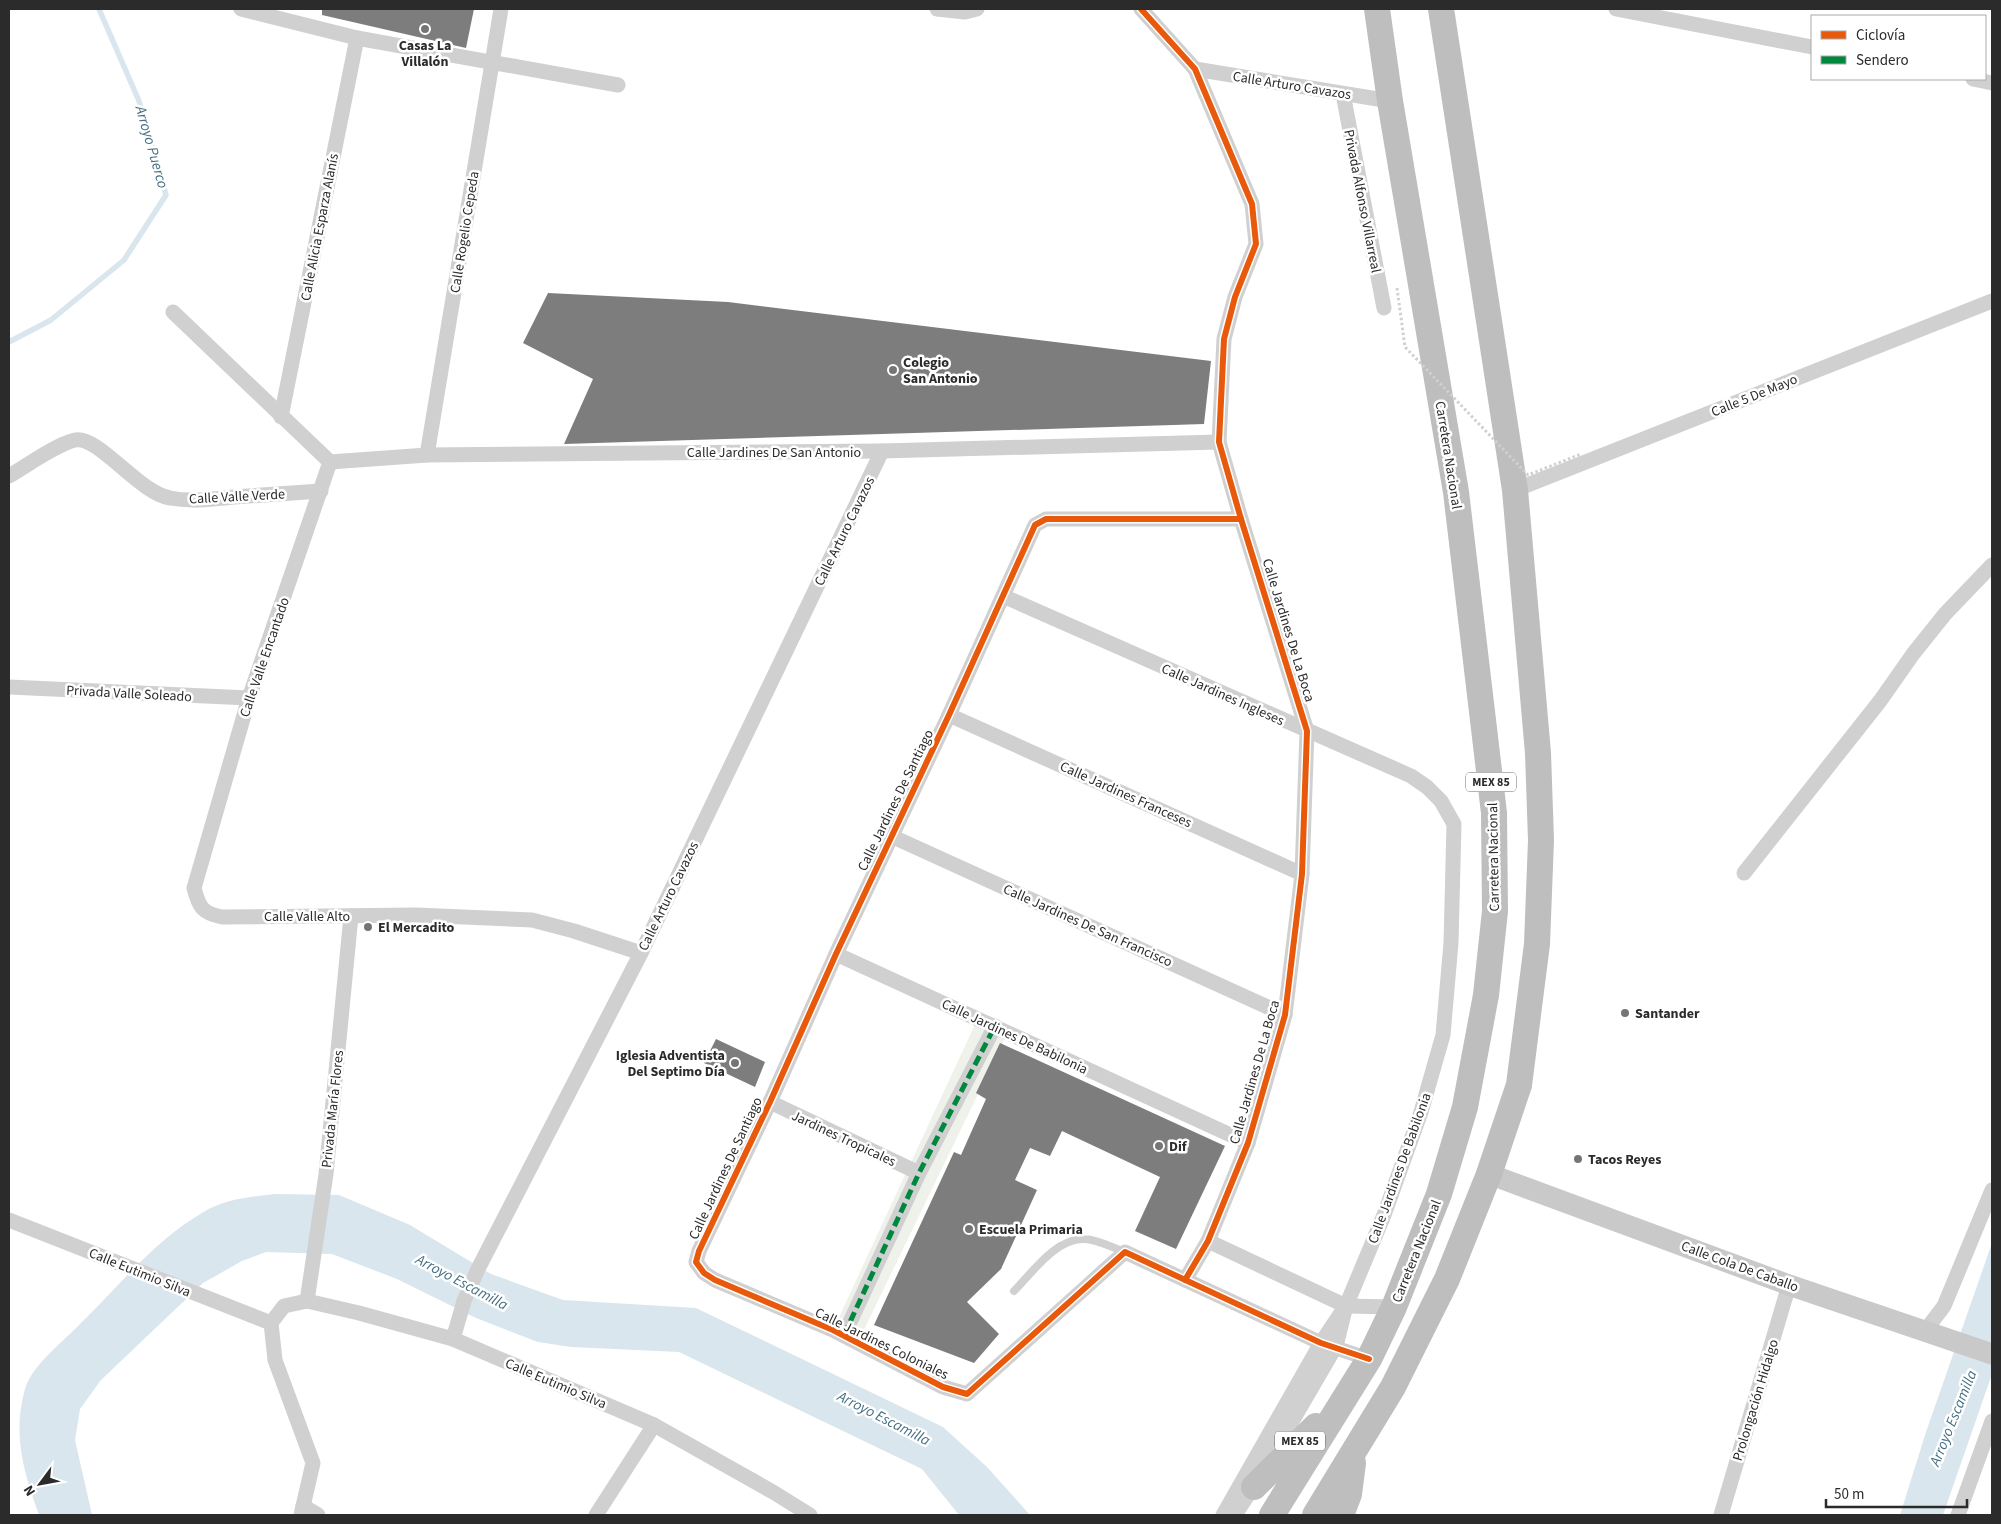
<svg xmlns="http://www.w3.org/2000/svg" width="2001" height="1524" font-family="'Source Sans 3',sans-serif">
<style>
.green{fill:#eff2eb}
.water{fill:#d9e6ed}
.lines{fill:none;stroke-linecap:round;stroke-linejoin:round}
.stream{stroke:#d9e6ed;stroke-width:5.5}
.building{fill:#7d7d7d}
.lane{stroke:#d0d0d0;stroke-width:8}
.street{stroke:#d0d0d0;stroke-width:15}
.secondary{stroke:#c9c9c9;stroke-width:21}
.highway{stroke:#bebebe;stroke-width:26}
.path-bridge{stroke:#d0d0d0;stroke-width:3;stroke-dasharray:2.5 2.5;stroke-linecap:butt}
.quiet{stroke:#00873e;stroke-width:5;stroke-dasharray:10 5;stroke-linecap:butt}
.cycleway-casing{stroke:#fff;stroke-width:9}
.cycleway{stroke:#e8590c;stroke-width:6}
.poi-dot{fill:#757575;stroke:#fff;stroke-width:2}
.labels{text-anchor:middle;stroke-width:5;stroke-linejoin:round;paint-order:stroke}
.shield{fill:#fff;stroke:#6b6b6b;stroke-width:1}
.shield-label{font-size:12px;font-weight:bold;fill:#2b2b2b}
.poi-label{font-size:14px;font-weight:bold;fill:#2b2b2b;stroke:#fff;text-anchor:start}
.street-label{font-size:14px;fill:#2b2b2b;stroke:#fff}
.water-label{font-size:15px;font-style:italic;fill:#456f82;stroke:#fff}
</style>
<rect width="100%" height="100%" fill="#fff"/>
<polygon class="green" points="978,1018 1008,1032 858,1342 833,1330"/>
<g class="water">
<path d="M275 1194 339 1195 410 1225 491 1274 563 1300 696 1308 943 1427 987 1467 1030 1515H959L922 1469 679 1352 571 1347 538 1342 476 1318 397 1279 332 1254 266 1252 242 1261 203 1283 101 1380 80 1409 75 1440 92 1515H39C24 1473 12 1435 25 1389 32 1365 64 1341 81 1323 120 1285 154 1241 202 1213 224 1199 249 1197 275 1194Z"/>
<polygon points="1992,1243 1992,1374 1943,1515 1900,1515 1926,1432"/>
</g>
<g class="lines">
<polyline class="stream" points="9,342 51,320 124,260 166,195 139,101 99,9"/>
</g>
<g class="building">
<polygon points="322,9 474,9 466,48 322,15"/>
<polygon points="548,293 728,302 1211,361 1204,424 564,444 593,379 523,343"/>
<polygon points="716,1039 765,1062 755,1087 704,1063"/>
<polygon points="1000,1043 1225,1146 1176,1249 1135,1231 1160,1177 1062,1131 1050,1156 1030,1148 1015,1180 1037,1190 1001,1269 967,1302 999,1334 974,1363 874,1325 954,1152 961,1155 986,1099 976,1093"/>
</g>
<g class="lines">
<path class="lane" d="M1014 1291C1032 1273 1056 1238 1084 1239 1097 1239 1113 1248 1125 1252"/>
<g class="street">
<polyline points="241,9 357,38 618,85"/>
<polyline points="937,9 965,12 977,9"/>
<polyline points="1141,9 1195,69 1252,204 1256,244 1235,297 1224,339 1219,442 1241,519 1307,731 1302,874 1285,1015 1248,1143 1208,1241 1185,1280"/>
<polyline points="1616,9 1812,47"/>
<polyline points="1195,69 1390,101"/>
<polyline points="1973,79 1992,83"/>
<polyline points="1343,94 1384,308"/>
<path d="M173 312 330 462 249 698 194 888C199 907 202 913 222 917L417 915 532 920 574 931 641 953"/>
<polyline points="281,417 357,38"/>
<polyline points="427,455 501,9"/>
<polyline points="330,462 427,455 882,451 1219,442"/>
<path d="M9 476C28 465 55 445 75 440 98 435 139 493 170 498 191 502 213 499 234 497 263 495 292 493 321 491"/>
<polyline points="1515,490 1992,301"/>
<polyline points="1241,519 1046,519 1035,525 949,715 836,954 770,1102 699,1251 696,1262 704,1273 715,1280 833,1330 943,1387 967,1394 1125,1252 1321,1343 1369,1359"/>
<polyline points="1003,596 1411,776 1427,787 1441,801 1454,824 1451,943 1443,1035 1421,1112 1384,1215 1346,1306 1336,1346 1269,1461"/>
<polyline points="9,687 249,698"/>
<polyline points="949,715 1302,874"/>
<polyline points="891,836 1285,1015"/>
<polyline points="1744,873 1880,701 1913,654 1945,614 1992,565"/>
<polyline points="836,954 1248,1143"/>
<polyline points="770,1102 919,1173"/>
<polyline points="9,1220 271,1323"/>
<polyline points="1208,1241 1346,1306 1394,1307"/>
<polyline points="307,1301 326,1174 351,916"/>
<polyline points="1925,1331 1944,1306 1992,1190"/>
<polyline points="844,1335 919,1173 995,1026"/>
<polyline points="453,1339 464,1301 478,1269 641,953 882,451"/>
<polyline points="303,1506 318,1515"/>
<polyline points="301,1515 313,1463 275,1360 271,1323 284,1306 307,1301 359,1313 453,1339 654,1425 773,1492 810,1515"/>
<polyline points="596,1515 654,1425"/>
<polyline points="1223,1515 1321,1343 1341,1313"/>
<polyline points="1235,1515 1257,1481"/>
<polyline points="1721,1515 1789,1285"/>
<polyline points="1958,1515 1992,1421"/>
</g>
<polyline class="secondary" points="1489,1174 1789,1285 1992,1354"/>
<g class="highway">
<polyline points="1254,1487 1316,1426"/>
<polyline points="1272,1515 1369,1359 1394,1307 1439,1194 1465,1107 1486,995 1495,911 1494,813 1456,492 1390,101 1377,9"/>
<polyline points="1315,1515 1393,1387 1447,1279 1489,1174 1519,1085 1537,944 1541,840 1538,753 1515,490 1441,9"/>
<polyline points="1341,1515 1349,1494 1353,1463"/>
</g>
<polyline class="path-bridge" points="1397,288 1405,347 1528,475 1581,454"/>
<polyline class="quiet" points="844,1335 919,1173 995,1026"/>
<defs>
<g id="cycleway">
<polyline points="1141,9 1195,69 1252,204 1256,244 1235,297 1224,339 1219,442 1241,519 1307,731 1302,874 1285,1015 1248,1143 1208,1241 1185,1280"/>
<polyline points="1241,519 1046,519 1035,525 949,715 836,954 770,1102 699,1251 696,1262 704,1273 715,1280 833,1330 943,1387 967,1394 1125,1252 1321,1343 1369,1359"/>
</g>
</defs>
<use href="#cycleway" class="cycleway-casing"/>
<use href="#cycleway" class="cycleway"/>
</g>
<g class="poi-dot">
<circle cx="425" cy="29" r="5"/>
<circle cx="893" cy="370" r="5"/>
<circle cx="368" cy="927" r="5"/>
<circle cx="1625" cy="1013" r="5"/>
<circle cx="735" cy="1063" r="5"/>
<circle cx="1159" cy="1146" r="5"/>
<circle cx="1578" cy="1159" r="5"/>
<circle cx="969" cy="1229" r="5"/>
</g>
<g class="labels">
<g class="shield">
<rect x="1466" y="772.5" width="50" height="19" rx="4"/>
<rect x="1275" y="1431.5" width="50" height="19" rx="4"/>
</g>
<g class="shield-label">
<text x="1491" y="786">MEX 85</text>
<text x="1300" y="1445">MEX 85</text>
</g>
<g class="poi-label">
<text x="425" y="50" text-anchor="middle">Casas La<tspan x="425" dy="16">Villalón</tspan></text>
<text x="903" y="367">Colegio<tspan x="903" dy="16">San Antonio</tspan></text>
<text x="378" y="932">El Mercadito</text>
<text x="1635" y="1018">Santander</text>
<text x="725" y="1060" text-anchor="end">Iglesia Adventista<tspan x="725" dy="16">Del Septimo Día</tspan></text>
<text x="1169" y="1151">Dif</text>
<text x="1588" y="1164">Tacos Reyes</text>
<text x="979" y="1234">Escuela Primaria</text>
</g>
<g class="street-label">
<text transform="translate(1292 85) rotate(9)" y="5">Calle Arturo Cavazos</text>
<text transform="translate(1363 201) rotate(79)" y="5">Privada Alfonso Villarreal</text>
<text transform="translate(319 227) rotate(-79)" y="5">Calle Alicia Esparza Alanís</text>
<text transform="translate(464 232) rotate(-81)" y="5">Calle Rogelio Cepeda</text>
<text transform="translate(1754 395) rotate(-22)" y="5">Calle 5 De Mayo</text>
<text x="774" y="457">Calle Jardines De San Antonio</text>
<text transform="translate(1449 455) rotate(81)" y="5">Carretera Nacional</text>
<text transform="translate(237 496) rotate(-3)" y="5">Calle Valle Verde</text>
<text transform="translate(844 531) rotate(-64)" y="5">Calle Arturo Cavazos</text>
<text transform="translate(1289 630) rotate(73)" y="5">Calle Jardines De La Boca</text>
<text transform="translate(264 657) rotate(-71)" y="5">Calle Valle Encantado</text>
<text transform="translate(129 693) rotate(3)" y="5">Privada Valle Soleado</text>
<text transform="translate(1223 694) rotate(24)" y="5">Calle Jardines Ingleses</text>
<text transform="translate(1126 794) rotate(24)" y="5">Calle Jardines Franceses</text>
<text transform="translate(895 800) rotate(-64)" y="5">Calle Jardines De Santiago</text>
<text transform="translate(1493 857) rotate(-91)" y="5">Carretera Nacional</text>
<text transform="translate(668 896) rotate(-64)" y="5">Calle Arturo Cavazos</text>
<text x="307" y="921">Calle Valle Alto</text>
<text transform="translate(1088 925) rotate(24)" y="5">Calle Jardines De San Francisco</text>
<text transform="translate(1015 1036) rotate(25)" y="5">Calle Jardines De Babilonia</text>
<text transform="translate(1254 1072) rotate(-74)" y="5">Calle Jardines De La Boca</text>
<text transform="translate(332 1109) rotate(-84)" y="5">Privada María Flores</text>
<text transform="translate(844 1138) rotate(25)" y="5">Jardines Tropicales</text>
<text transform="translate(725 1168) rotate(-65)" y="5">Calle Jardines De Santiago</text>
<text transform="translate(1399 1168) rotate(-70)" y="5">Calle Jardines De Babilonia</text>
<text transform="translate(1416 1251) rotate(-68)" y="5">Carretera Nacional</text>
<text transform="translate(1740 1266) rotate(20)" y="5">Calle Cola De Caballo</text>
<text transform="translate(140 1272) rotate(22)" y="5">Calle Eutimio Silva</text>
<text transform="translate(882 1343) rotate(26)" y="5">Calle Jardines Coloniales</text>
<text transform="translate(556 1383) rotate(23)" y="5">Calle Eutimio Silva</text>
<text transform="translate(1755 1400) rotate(-73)" y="5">Prolongación Hidalgo</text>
</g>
<g class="water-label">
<text transform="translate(152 147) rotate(74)" y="5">Arroyo Puerco</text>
<text transform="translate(462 1282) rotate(28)" y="5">Arroyo Escamilla</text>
<text transform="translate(884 1418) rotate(27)" y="5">Arroyo Escamilla</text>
<text transform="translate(1953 1418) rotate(-68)" y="5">Arroyo Escamilla</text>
</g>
</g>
<rect width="2001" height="1524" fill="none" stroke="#2b2b2b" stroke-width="20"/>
<rect x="1811" y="15" width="175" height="65" fill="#ffffff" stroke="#aaaaaa"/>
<rect x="1821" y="31" width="25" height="8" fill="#e8590c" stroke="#aaaaaa"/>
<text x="1856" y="40" font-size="15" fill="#2b2b2b">Ciclovía</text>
<rect x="1821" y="56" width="25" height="8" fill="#00873e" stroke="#aaaaaa"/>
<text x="1856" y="65" font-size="15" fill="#2b2b2b">Sendero</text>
<g transform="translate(40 1484) rotate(238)" stroke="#ffffff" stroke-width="4" paint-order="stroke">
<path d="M0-4L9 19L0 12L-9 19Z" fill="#2b2b2b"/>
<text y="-8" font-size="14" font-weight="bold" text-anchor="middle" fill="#2b2b2b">N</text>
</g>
<path d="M1826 1499v8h141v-8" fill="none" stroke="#2b2b2b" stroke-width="2.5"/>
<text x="1834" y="1499" font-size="15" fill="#2b2b2b" stroke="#ffffff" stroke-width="4" paint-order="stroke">50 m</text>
</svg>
